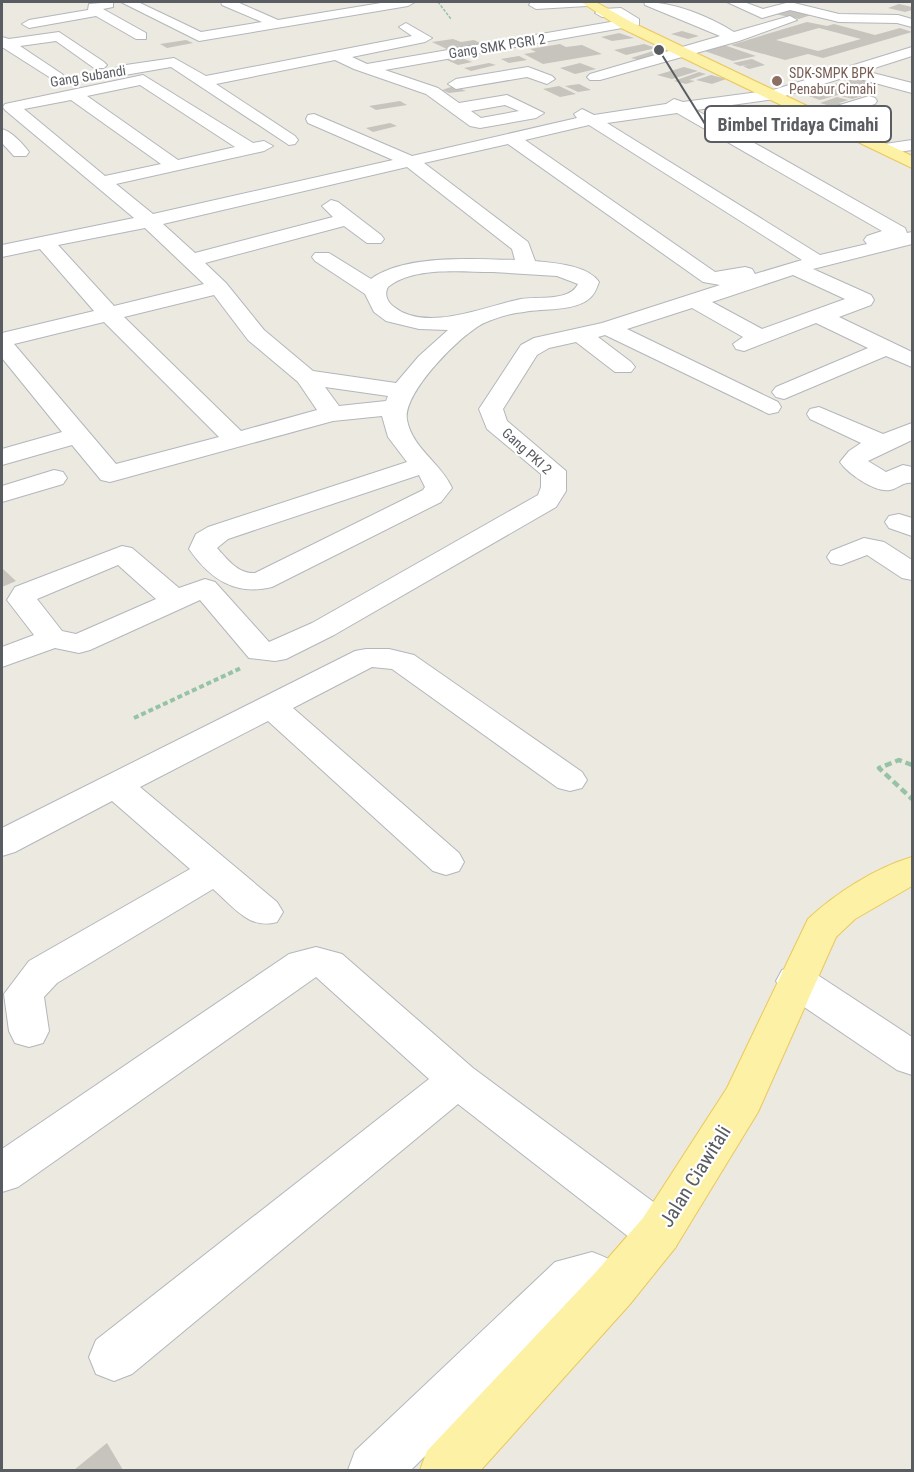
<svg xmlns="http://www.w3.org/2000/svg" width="914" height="1472" font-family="'Roboto Condensed',sans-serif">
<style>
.building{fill:#c6c4bd;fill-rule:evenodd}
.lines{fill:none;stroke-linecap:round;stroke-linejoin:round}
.minor-casing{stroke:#b3b6bb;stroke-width:2}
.major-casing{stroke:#ebc859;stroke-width:2}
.path-far2{stroke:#96c3a5;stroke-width:1.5;stroke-dasharray:3 1.5;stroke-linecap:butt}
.path-far1{stroke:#96c3a5;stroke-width:4;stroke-dasharray:5 3;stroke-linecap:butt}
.path{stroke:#96c3a5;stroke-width:4.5;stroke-dasharray:7 4;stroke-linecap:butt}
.minor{fill:#fff;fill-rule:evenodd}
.major{fill:#fcf1a5;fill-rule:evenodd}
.education-dot{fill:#8d6e63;stroke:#fff;stroke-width:2}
.labels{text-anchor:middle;stroke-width:4.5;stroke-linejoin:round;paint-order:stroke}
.far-street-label{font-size:14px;fill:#595c61;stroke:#fff}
.far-education-label{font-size:14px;fill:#785e54;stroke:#fff;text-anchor:start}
.near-street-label{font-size:20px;fill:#595c61;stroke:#fff}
.leader{fill:none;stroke:#595c61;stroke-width:2}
.callout-dot{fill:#595c61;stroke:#fff;stroke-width:2}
.callout{fill:#fff;stroke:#595c61;stroke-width:2}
.callout-label{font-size:18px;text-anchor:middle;font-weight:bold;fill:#595c61}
</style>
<rect width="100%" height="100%" fill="#ebe9e0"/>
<g class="building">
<polygon points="899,4 912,7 912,10 905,12 888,8"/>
<polygon points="790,9 814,14 799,19 775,14"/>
<path d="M807 22 827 26 834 24 875 35 900 28 912 32 823 58 808 54 785 60 731 45ZM819 28 861 39 818 51 776 40Z"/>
<polygon points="682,31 699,36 688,39 671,34"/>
<polygon points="619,33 634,38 612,41 601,37"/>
<polygon points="453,39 461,42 474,40 482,44 451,51 432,42"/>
<polygon points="186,40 193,43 167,48 160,44"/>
<polygon points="560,44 566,47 582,45 602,54 543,64 524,54 536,52 530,49"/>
<polygon points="644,44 656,48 626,55 614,50"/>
<polygon points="724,45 756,56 733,61 702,50"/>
<polygon points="656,50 668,53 643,61 631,58"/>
<polygon points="519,56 527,60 509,63 501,59"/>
<polygon points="462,58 472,62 458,65 447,60"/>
<polygon points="752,59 765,65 749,69 743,66 752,64 740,66 733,63"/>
<polygon points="489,63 496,65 471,71 464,68"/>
<polygon points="580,63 596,69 575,74 560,68"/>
<polygon points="684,67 698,71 672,79 657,75"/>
<polygon points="699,72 706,74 689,80 695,81 686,84 674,81"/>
<polygon points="711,75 726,79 712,84 696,80"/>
<polygon points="858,78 877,84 820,100 800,93"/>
<polygon points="579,84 591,90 578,92 565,86"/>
<polygon points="454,86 466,91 449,93 442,90"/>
<polygon points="559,86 576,94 560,97 543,89"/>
<polygon points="864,89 876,92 852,99 841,96"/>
<polygon points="837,97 848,100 839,103 845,105 838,108 820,103"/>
<polygon points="400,101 407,105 376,110 369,106"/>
<polygon points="390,123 397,126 373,132 366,128"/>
<polygon points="2,568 16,581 2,587"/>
<polygon points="107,1443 123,1470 74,1470"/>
</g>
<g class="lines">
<defs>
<g id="minor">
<polygon points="113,2 113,7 103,9 146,33 146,39 136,39 96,16 29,28 22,24 29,20 88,10 89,4"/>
<polygon points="121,2 138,2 201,32 262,22 222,5 221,2 237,2 278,20 387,2 415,2 408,6 199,41"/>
<polygon points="531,2 594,2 587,6 536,9 529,5"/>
<path d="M644 2C674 2 708 16 734 32L790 16 797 20 739 41 600 80H590L587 77 590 74 720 36 645 5Z"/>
<polygon points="727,2 744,2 763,9 790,2 839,14 898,15 912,19 912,27 897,23 839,22 790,10 762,18"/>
<path d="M621 8 639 19V25L385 70 438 88 459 103 507 95 544 113 536 118 480 128 470 126 426 94 354 69 335 60 216 84 295 136 298 140 295 144 289 145 171 67 119 76 111 71 119 66 174 58 206 76 412 36 399 27 406 23 432 38 425 42 352 57 367 64 622 20 618 16 602 17 595 13 602 9ZM505 105 519 111 481 118 471 111Z"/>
<polygon points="59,32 104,62 107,65 104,68 94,68 56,41 20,46 62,74 65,77 62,80 57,82 2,47 2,37 9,39"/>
<path d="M912 47V56L865 71 912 83V93L849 76 775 99 696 110 905 228 907 233 912 232V244L813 269 871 295 874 300 871 305 839 317 912 352V367L886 356 784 399 776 397 772 392 776 387 868 348 816 323 744 351 736 349 733 344 743 337 692 308 627 329 778 402 781 407 778 412 769 414 605 335 598 337 631 362 635 367 631 372H615L576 342 549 348 537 355 503 409 507 421 566 471V491L556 507 334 635 286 659 275 661 249 658 200 600 90 650 79 653 55 648 2 667V647L34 635 7 600 15 587 122 546 132 548 179 588 205 579 215 582 269 642 312 623 538 495 541 487V474L487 429 479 409 521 345 534 338 602 323 720 285 703 282 508 144 424 163 528 242 535 261C554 263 588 265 599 282 597 287 595 294 590 298 574 312 544 308 524 312 511 313 496 318 484 323 461 334 402 393 407 420 412 448 441 463 452 488L441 502 272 587C235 596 210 579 189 549L196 534 208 527 407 462 388 437 382 416 333 421 110 482 101 480 72 445 2 465V449L62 432 2 358V333L94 311 40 249 2 257V245L134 218 5 110 3 107 5 104 143 75 253 143 264 141 273 146 264 151 116 184 153 214 393 160 308 123 306 119 308 115 314 114 412 156 577 118 574 114 582 109 594 115 666 104 674 99 683 102 773 90ZM140 85 235 147 178 160 87 96ZM71 100 161 164 105 176 24 109ZM677 113 882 231 867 236 864 240 867 244 820 255 607 123ZM589 125 802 260 755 274 752 269 745 267 715 272 525 140ZM407 167 512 249 515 260C474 259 405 254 371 279L329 253H315L312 257 315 261 365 294 374 312 386 321 419 329 448 330 419 356 396 383 313 371 264 330 226 283 205 263 344 226 367 243H381L384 239 381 235 338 202 331 200 322 206 333 217 195 253 163 224ZM145 228 204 284 114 306 58 245ZM493 272 557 276 578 284C570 302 537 296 521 299 486 306 427 333 394 307 387 302 384 294 388 287 414 266 461 272 493 272ZM793 275 845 299 762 329 712 302ZM214 295 248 340 298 382 317 410 241 431 124 317ZM104 322 219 437 116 464 14 344ZM325 387 388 396 386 401 339 406ZM419 475 425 487 423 490 255 573C238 574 228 560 217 548L228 539ZM118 565 156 599 76 634 62 631 37 599Z"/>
<polygon points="528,67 552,76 555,79 547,84 527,77 456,89 448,84 456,79"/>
<polygon points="869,96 875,98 877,101 875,104 820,121 812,116 814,113"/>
<path d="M2 129C12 132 22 143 29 152L26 156H14L2 143Z"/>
<polygon points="912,140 912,150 884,154 875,149 878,145"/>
<path d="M819 407 883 434 912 423V440L868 461 886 472 903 465 912 467V483C904 481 899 488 890 490 876 493 848 474 840 462L849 451 861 443 810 419 807 414 810 409Z"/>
<polygon points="54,470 63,472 67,478 63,484 2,502 2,486"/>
<polygon points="899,514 912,518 912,536 889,528 885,522 889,516"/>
<polygon points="864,538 884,542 912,560 912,580 902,578 867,555 841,565 831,563 827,557 831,551"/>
<path d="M366 649H389L414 655 582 772 587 780 582 788 570 791 558 788 392 669 372 667 293 708 459 853 464 862 459 871 446 875 433 871 268 721 140 787 277 902 283 912 277 922C249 930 234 907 213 889L57 983 44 997 49 1031 43 1043 29 1047 15 1043 9 1031 4 994 29 961 190 869 112 801 15 852 2 856V828L355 651Z"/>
<polygon points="316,947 342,954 473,1068 675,1218 682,1233 675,1248 659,1254 643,1248 458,1104 132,1374 114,1381 96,1374 89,1357 96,1340 429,1079 316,977 18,1187 2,1192 2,1149 289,954"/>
<polygon points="796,966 810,970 912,1037 912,1075 897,1070 782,992 776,981 782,970"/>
<path d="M592 1252C613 1260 628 1267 637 1288L630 1304 613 1310 585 1297 411 1470H348L355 1451 555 1262Z"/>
</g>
<g id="major">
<polygon points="581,2 596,2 631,22 912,156 912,168 621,28"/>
<path d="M912 857V886L855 919 836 937 758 1112 675 1248 630 1304 481 1470H420L427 1451 596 1272 643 1218 727 1088 808 919C836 893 875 868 912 857Z"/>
</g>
</defs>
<use href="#minor" class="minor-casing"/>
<use href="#major" class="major-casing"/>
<polyline class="path-far2" points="438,2 451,19"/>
<polyline class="path-far1" points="134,718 241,668"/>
<polyline class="path" points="912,765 899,760 879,768 912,799"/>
<use href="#minor" class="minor"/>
<use href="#major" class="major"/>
</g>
<circle class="education-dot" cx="777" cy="81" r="6"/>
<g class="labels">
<g class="far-street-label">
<text transform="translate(497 46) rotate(-9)" y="5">Gang SMK PGRI 2</text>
<text transform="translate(88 76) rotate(-9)" y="5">Gang Subandi</text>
<text transform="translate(527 451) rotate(42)" y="5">Gang PKI 2</text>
</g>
<g class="far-education-label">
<text x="789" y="78">SDK-SMPK BPK<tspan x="789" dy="16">Penabur Cimahi</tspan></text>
</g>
<g class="near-street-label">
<text transform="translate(695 1176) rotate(-58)" y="7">Jalan Ciawitali</text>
</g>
</g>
<path class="leader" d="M659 50L705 124"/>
<circle class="callout-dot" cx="659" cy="50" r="6"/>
<rect class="callout" x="705" y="106" width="186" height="36" rx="6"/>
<g class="callout-label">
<text x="798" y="131">Bimbel Tridaya Cimahi</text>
</g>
<rect width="914" height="1472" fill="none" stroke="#595c61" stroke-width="6"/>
</svg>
